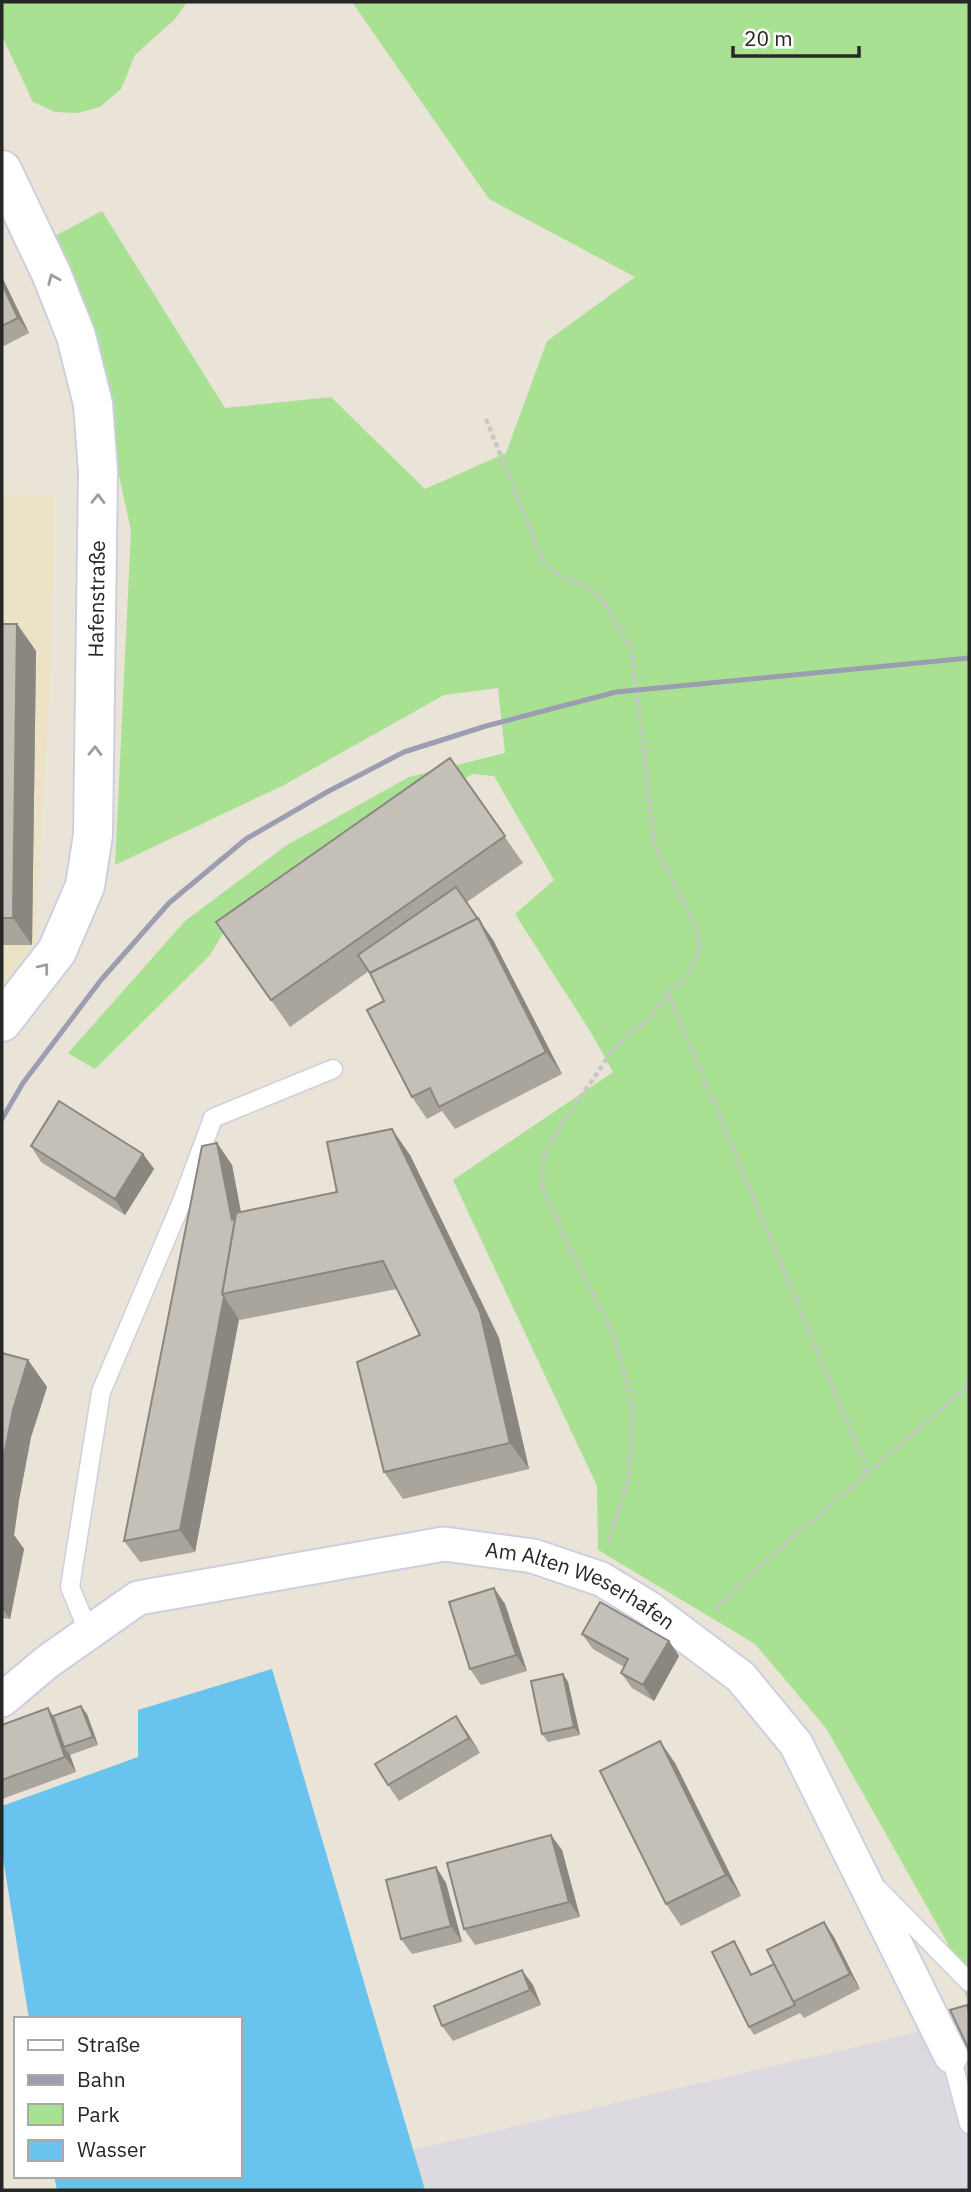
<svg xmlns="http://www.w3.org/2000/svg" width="971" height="2192" font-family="'IBM Plex Sans',sans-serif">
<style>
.industrial{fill:#dcd9e1}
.education{fill:#ece2c6}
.green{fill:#a9e193}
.water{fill:#68c3ee}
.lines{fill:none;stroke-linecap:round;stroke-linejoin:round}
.service-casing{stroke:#cdcfe0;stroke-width:21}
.minor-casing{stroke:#cdcfe0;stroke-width:37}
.secondary-casing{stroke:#cdcfe0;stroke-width:42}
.path{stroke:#c7c7c7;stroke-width:4.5;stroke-dasharray:5 3.5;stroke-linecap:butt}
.service{stroke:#fff;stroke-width:18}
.minor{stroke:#fff;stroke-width:33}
.secondary{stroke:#fff;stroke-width:38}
.rail{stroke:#9b9db1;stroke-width:5}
.wall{fill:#a9a59d}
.shaded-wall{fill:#8a8680}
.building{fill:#c5c0b7;stroke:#8a8680;stroke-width:2}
.oneway{stroke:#9e9e9e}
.labels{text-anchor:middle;stroke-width:5;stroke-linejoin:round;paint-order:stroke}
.street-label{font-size:21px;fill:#272727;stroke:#fff}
</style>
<rect width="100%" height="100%" fill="#eae3d7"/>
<polygon class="industrial" points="969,2014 969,2190 425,2190 413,2150 920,2032"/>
<polygon class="education" points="54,494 52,650 35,944 2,986 2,495"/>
<g class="green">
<polygon points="2,2 187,2 176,18 135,55 121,89 100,107 78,113 55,112 33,102 2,36"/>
<polygon points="352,2 969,2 969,2005 947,1942 826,1728 755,1644 598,1550 597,1486 453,1180 613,1072 590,1031 515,914 554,880 494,776 473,774 429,797 227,927 210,955 95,1069 68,1053 185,921 287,845 409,777 505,753 498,688 444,695 284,785 115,865 131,531 83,309 53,237 102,211 225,408 331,397 425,489 506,453 547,341 635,277 489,199"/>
</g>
<polygon class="water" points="272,1669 425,2190 57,2190 54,2176 240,2176 240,2019 29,2019 2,1852 2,1806 138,1757 138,1710"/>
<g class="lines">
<defs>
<g id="service">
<polyline points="89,1633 70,1587 101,1392 183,1199 213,1118 333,1069"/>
<polyline points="879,1890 969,1982"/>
<polyline points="951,2056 969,2124"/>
</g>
<g id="minor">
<path id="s1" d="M2 1700 47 1662 138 1598 444 1544 533 1556 601 1579 649 1608 741 1677 796 1744 951 2056"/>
</g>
<polyline id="secondary" points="2,170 51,273 76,336 93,404 98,471 93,835 85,886 57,951 2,1022"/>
</defs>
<use href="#service" class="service-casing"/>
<use href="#minor" class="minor-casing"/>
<use href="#secondary" class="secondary-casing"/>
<g class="path">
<polyline points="486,419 545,566 599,594 631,647 655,846 697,930 700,950 687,976 668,993 868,1472"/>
<polyline points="609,1541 629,1476 633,1408 614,1336 565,1238 542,1185 543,1156 562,1124 615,1047 656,1011 668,993"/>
<path d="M716 1609C796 1529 886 1461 969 1384"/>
</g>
<use href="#service" class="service"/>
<use href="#minor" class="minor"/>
<use href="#secondary" class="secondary"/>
<polyline class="rail" points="2,1119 23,1083 101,980 169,903 246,839 327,792 404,752 486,726 616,692 969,658"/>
</g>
<g class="wall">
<polygon points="2,277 29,333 2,347"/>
<polygon points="2,624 17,624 36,651 32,945 2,945"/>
<polygon points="450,758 523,863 467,902 493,940 562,1074 455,1129 442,1111 427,1119 412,1097 384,1001 369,971 290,1027 216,922"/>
<polygon points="217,1143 232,1165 241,1212 337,1192 410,1155 499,1338 529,1469 403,1499 384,1472 420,1335 397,1289 240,1320 239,1319 195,1552 140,1562 124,1541"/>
<polygon points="31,1146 143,1154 154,1169 125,1215 41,1162"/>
<polygon points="2,1353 28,1360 47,1387 31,1437 19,1500 14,1535 24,1549 10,1619 2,1618"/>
<polygon points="494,1588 505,1604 527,1671 481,1685 470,1669"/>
<polygon points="582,1634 669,1641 679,1656 654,1701 632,1688 621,1673 624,1667 593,1649"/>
<polygon points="563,1674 568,1682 580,1735 548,1742 542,1734"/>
<polygon points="48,1708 53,1716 87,1714 98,1745 70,1755 76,1772 2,1799 2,1725"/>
<polygon points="467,1732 480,1753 399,1801 388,1785"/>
<polygon points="675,1763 741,1896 681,1926 666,1904"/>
<polygon points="562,1850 580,1917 475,1945 464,1929"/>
<polygon points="436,1867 446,1883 462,1942 412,1954 401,1939"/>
<polygon points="834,1937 860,1989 804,2018 800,2013 754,2035 749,2027 739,1949 752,1975"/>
<polygon points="533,1985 541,2005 453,2041 442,2026"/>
</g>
<g class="shaded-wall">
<polygon points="2,277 29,333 18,318 2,284"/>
<polygon points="17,624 36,651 32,945 13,918"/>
<polygon points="456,887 493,940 562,1074 546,1052"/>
<polygon points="392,1129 410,1155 499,1338 529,1469 510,1443"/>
<polygon points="217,1143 232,1165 243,1224 232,1220"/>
<polygon points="143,1154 154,1169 125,1215 115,1199"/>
<polygon points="224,1297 239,1319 195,1552 180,1530"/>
<polygon points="28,1360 47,1387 31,1437 19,1500 14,1535 24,1549 10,1619 2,1608 2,1465 13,1410"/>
<polygon points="494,1588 505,1604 527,1671 516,1655"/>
<polygon points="669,1641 679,1656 654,1701 643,1685"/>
<polygon points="563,1674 568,1682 580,1735 574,1727"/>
<polygon points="81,1706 87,1714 98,1745 93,1737"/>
<polygon points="48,1708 58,1724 64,1747 70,1755 76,1772 65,1757"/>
<polygon points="456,1716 467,1732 480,1753 469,1738"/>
<polygon points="660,1741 675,1763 741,1896 726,1875"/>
<polygon points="551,1835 562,1850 580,1917 569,1902"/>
<polygon points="436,1867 446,1883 462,1942 451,1926"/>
<polygon points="824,1922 834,1937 860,1989 850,1974"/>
<polygon points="522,1970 533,1985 541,2005 530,1990"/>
</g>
<g class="building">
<polygon points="2,284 18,318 2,326"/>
<polygon points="2,624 17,624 13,918 2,918"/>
<polygon points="450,758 505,836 271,1000 216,922"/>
<polygon points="456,887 482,925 478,918 370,973 358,955"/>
<polygon points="478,918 546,1052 439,1107 430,1088 412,1097 367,1010 384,1001 370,973"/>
<polygon points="59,1101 143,1154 115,1199 31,1146"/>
<polygon points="392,1129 480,1312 510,1443 384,1472 357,1362 420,1335 383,1261 222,1294 236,1213 337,1192 327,1142"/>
<polygon points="217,1143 232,1220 235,1219 222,1294 224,1297 180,1530 124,1541 202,1146"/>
<polygon points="2,1353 28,1360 13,1410 2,1465"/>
<polygon points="2,1522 5,1522 2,1540"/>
<polygon points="494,1588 516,1655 470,1669 449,1602"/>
<polygon points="600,1602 669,1641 643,1685 621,1673 628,1659 582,1634"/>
<polygon points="563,1674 574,1727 542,1734 531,1681"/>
<polygon points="81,1706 93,1737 64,1747 53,1716"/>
<polygon points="48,1708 65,1757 2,1780 2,1725"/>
<polygon points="456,1716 469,1738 388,1785 375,1764"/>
<polygon points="660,1741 726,1875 666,1904 600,1771"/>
<polygon points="551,1835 569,1902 464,1929 447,1863"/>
<polygon points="436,1867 451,1926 401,1939 386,1880"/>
<polygon points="824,1922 850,1974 793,2002 767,1950"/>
<polygon points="734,1941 751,1975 774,1964 795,2005 749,2027 712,1952"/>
<polygon points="522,1970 530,1990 442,2026 434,2006"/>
<polygon points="967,2005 969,2011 969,2050 950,2010"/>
</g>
<defs><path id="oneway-chevron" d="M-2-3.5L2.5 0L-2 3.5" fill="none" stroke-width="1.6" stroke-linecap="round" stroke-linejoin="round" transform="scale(1.75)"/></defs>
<g class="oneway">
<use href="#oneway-chevron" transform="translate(53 279) rotate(-113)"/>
<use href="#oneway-chevron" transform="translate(98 499) rotate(-89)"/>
<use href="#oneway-chevron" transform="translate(95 751) rotate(-89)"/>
<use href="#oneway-chevron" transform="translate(44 968) rotate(-52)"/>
</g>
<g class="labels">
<g class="street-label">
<text transform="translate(97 599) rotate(-89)" y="7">Hafenstraße</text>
<text dy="7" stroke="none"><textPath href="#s1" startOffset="625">Am Alten Weserhafen</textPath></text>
</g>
</g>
<rect width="971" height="2192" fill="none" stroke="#272727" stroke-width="7"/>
<rect x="14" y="2017" width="228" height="161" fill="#ffffff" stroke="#a9a9a9" stroke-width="2"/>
<rect x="28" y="2040" width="35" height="10" fill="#ffffff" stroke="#a9a9a9" stroke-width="2"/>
<text x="77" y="2052" font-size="21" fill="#272727">Straße</text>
<rect x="28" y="2075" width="35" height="10" fill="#9b9db1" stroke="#a9a9a9" stroke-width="2"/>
<text x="77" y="2087" font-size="21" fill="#272727">Bahn</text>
<rect x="28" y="2104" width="35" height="21" fill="#a9e193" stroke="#a9a9a9" stroke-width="2"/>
<text x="77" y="2122" font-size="21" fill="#272727">Park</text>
<rect x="28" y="2140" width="35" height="21" fill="#68c3ee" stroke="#a9a9a9" stroke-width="2"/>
<text x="77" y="2157" font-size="21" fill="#272727">Wasser</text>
<path d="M733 46v10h126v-10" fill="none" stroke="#272727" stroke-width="3.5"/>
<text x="744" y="46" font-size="21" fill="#272727" stroke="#ffffff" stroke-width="5" paint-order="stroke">20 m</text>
</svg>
